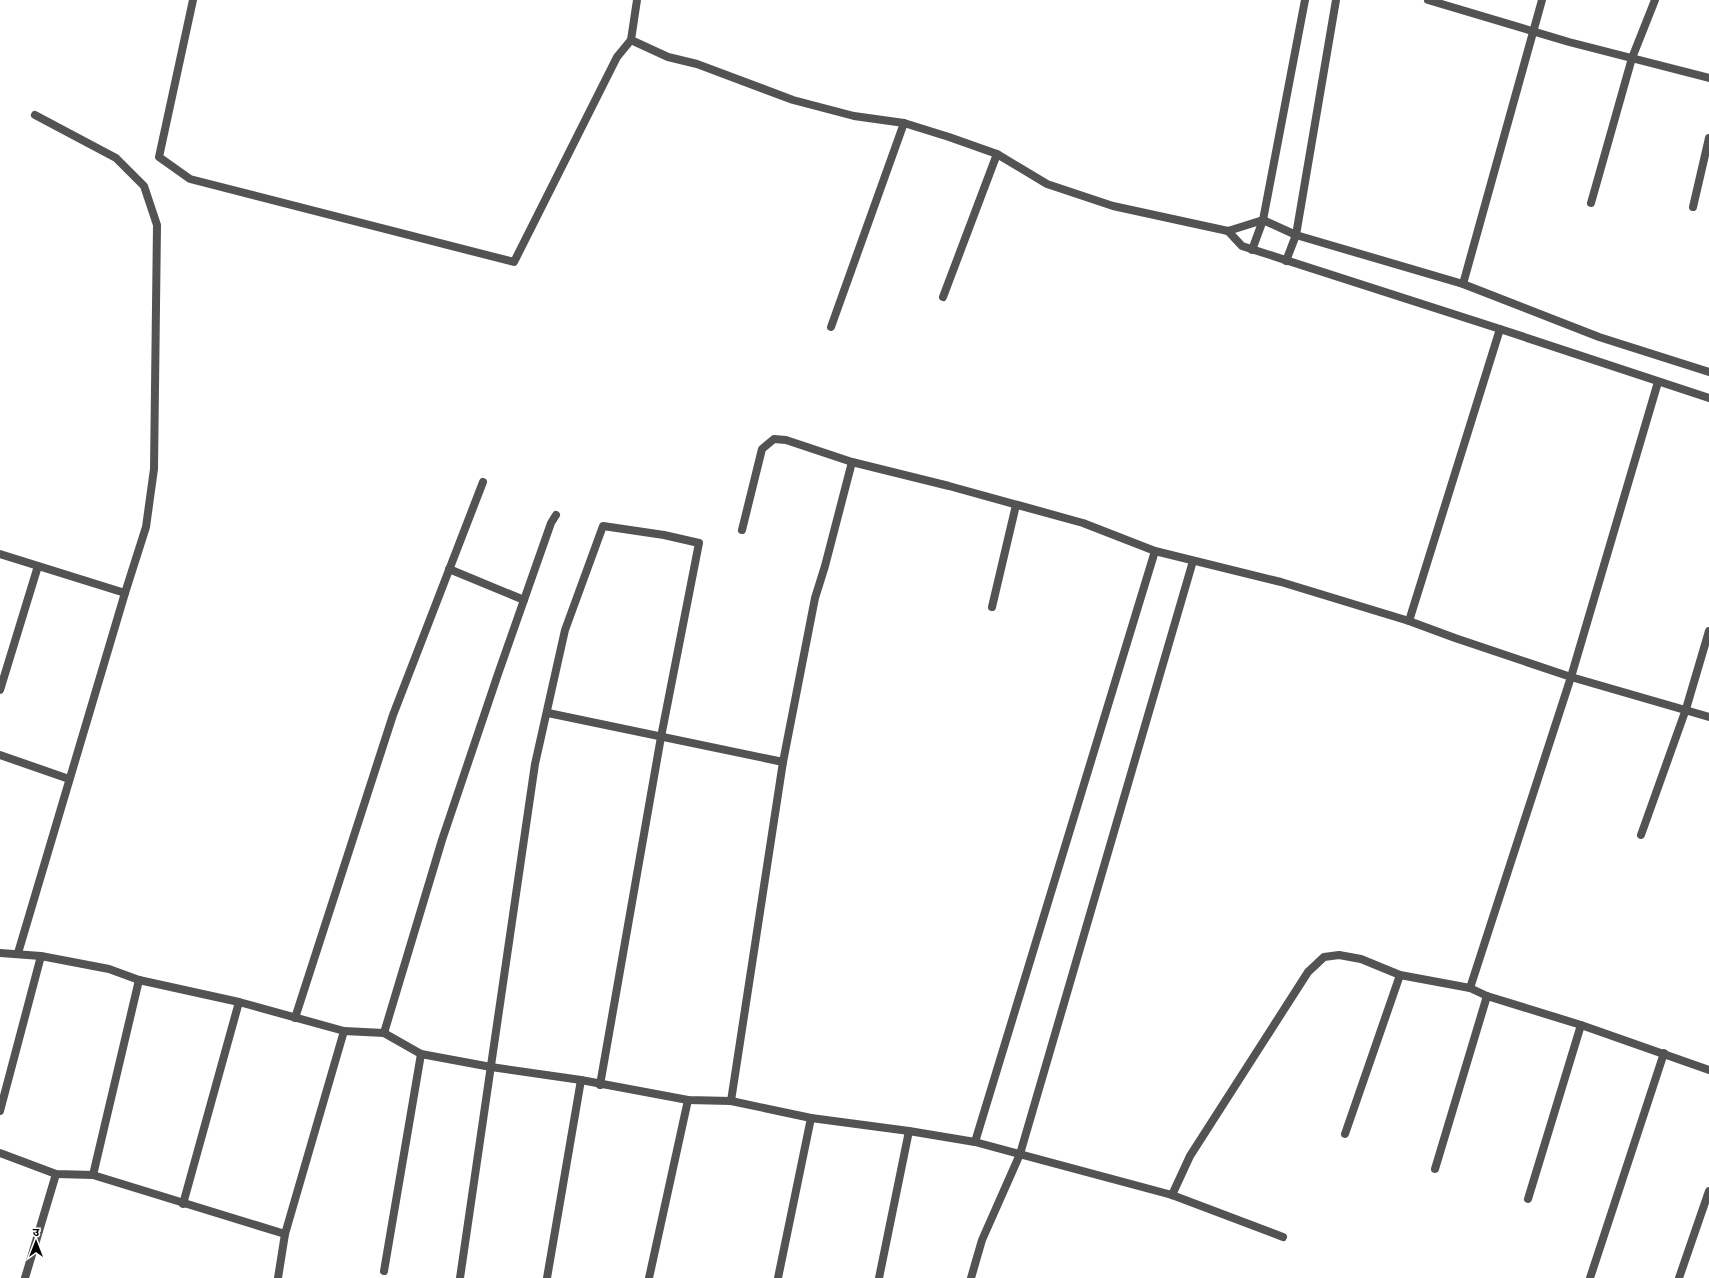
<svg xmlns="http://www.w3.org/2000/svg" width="1709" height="1278" font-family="Manrope,'Noto Sans Devanagari',sans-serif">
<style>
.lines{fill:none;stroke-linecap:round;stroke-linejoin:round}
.service{stroke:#535353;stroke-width:8}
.minor{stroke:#535353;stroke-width:8}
</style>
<rect width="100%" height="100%" fill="#fff"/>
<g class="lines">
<polyline class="service" points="35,115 116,158 144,186 157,225 154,469 146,527 125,593"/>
<g class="minor">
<polyline points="193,0 159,157 190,179 514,262 617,57 631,40"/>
<polyline points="637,0 631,40 668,57 697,64 793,100 854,116 904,123 949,137 997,154 1047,184 1113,206 1228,231 1263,220 1296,235 1463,284 1599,337 1709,372"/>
<polyline points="1428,0 1569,42 1709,78"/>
<polyline points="1591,203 1632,58 1655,0"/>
<polyline points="1693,207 1709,138"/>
<polyline points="1228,231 1242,246 1500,329 1709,398"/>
<polyline points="1252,250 1263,220 1305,0"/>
<polyline points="1286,261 1296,235 1336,0"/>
<polyline points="1463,284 1542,0"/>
<polyline points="943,297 997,154"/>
<polyline points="831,327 904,123"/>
<polyline points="742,530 762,449 774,439 786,440 852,462 949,486 1083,523 1155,551 1281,582 1409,621 1455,638 1571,677 1709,717"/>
<polyline points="0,554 125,593 18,953"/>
<polyline points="449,569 524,600"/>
<polyline points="992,607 1016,505"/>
<polyline points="1409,621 1500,329"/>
<polyline points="0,690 38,566"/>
<polyline points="548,713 783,762"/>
<polyline points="0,755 69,779"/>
<polyline points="1641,835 1686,709 1709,631"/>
<polyline points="0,953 41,956 109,969 139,980 239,1002 344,1031"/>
<polyline points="1470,988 1571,677 1658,382"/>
<polyline points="295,1018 393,715 483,482"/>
<polyline points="384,1033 442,840 498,674 551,523 556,515"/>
<polyline points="731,1101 783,762 815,598 825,566 852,462"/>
<polyline points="0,1111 41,956"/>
<polyline points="1345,1134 1400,975"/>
<polyline points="975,1142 1155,551"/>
<polyline points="0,1153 56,1174 93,1175 285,1234"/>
<polyline points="1435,1169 1487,996"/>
<polyline points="93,1175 139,980"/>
<polyline points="1172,1195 1190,1156 1308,972 1324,957 1339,955 1361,959 1400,975 1470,988 1487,996 1581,1025 1709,1070"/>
<polyline points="1528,1199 1581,1025"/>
<polyline points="183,1204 239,1002"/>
<polyline points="384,1271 421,1054"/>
<polyline points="25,1278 56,1174"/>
<polyline points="278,1278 285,1234 344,1031 384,1033 421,1054 491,1067 581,1080 688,1100 731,1101 811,1118 909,1131 975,1142 1172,1195 1283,1237"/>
<polyline points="460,1278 535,764 565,630 603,526 664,535 699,543 661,737 600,1085"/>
<polyline points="547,1278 581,1080"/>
<polyline points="649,1278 688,1100"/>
<polyline points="778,1278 811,1118"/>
<polyline points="879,1278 909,1131"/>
<polyline points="971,1278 982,1240 1020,1154 1193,561"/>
<polyline points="1590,1278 1664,1053"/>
<polyline points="1679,1278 1709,1191"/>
</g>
</g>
<g transform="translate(36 1242)" stroke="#ffffff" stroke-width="3" paint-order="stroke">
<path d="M0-3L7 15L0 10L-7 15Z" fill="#000000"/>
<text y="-6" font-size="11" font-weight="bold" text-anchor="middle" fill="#000000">उ</text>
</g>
</svg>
